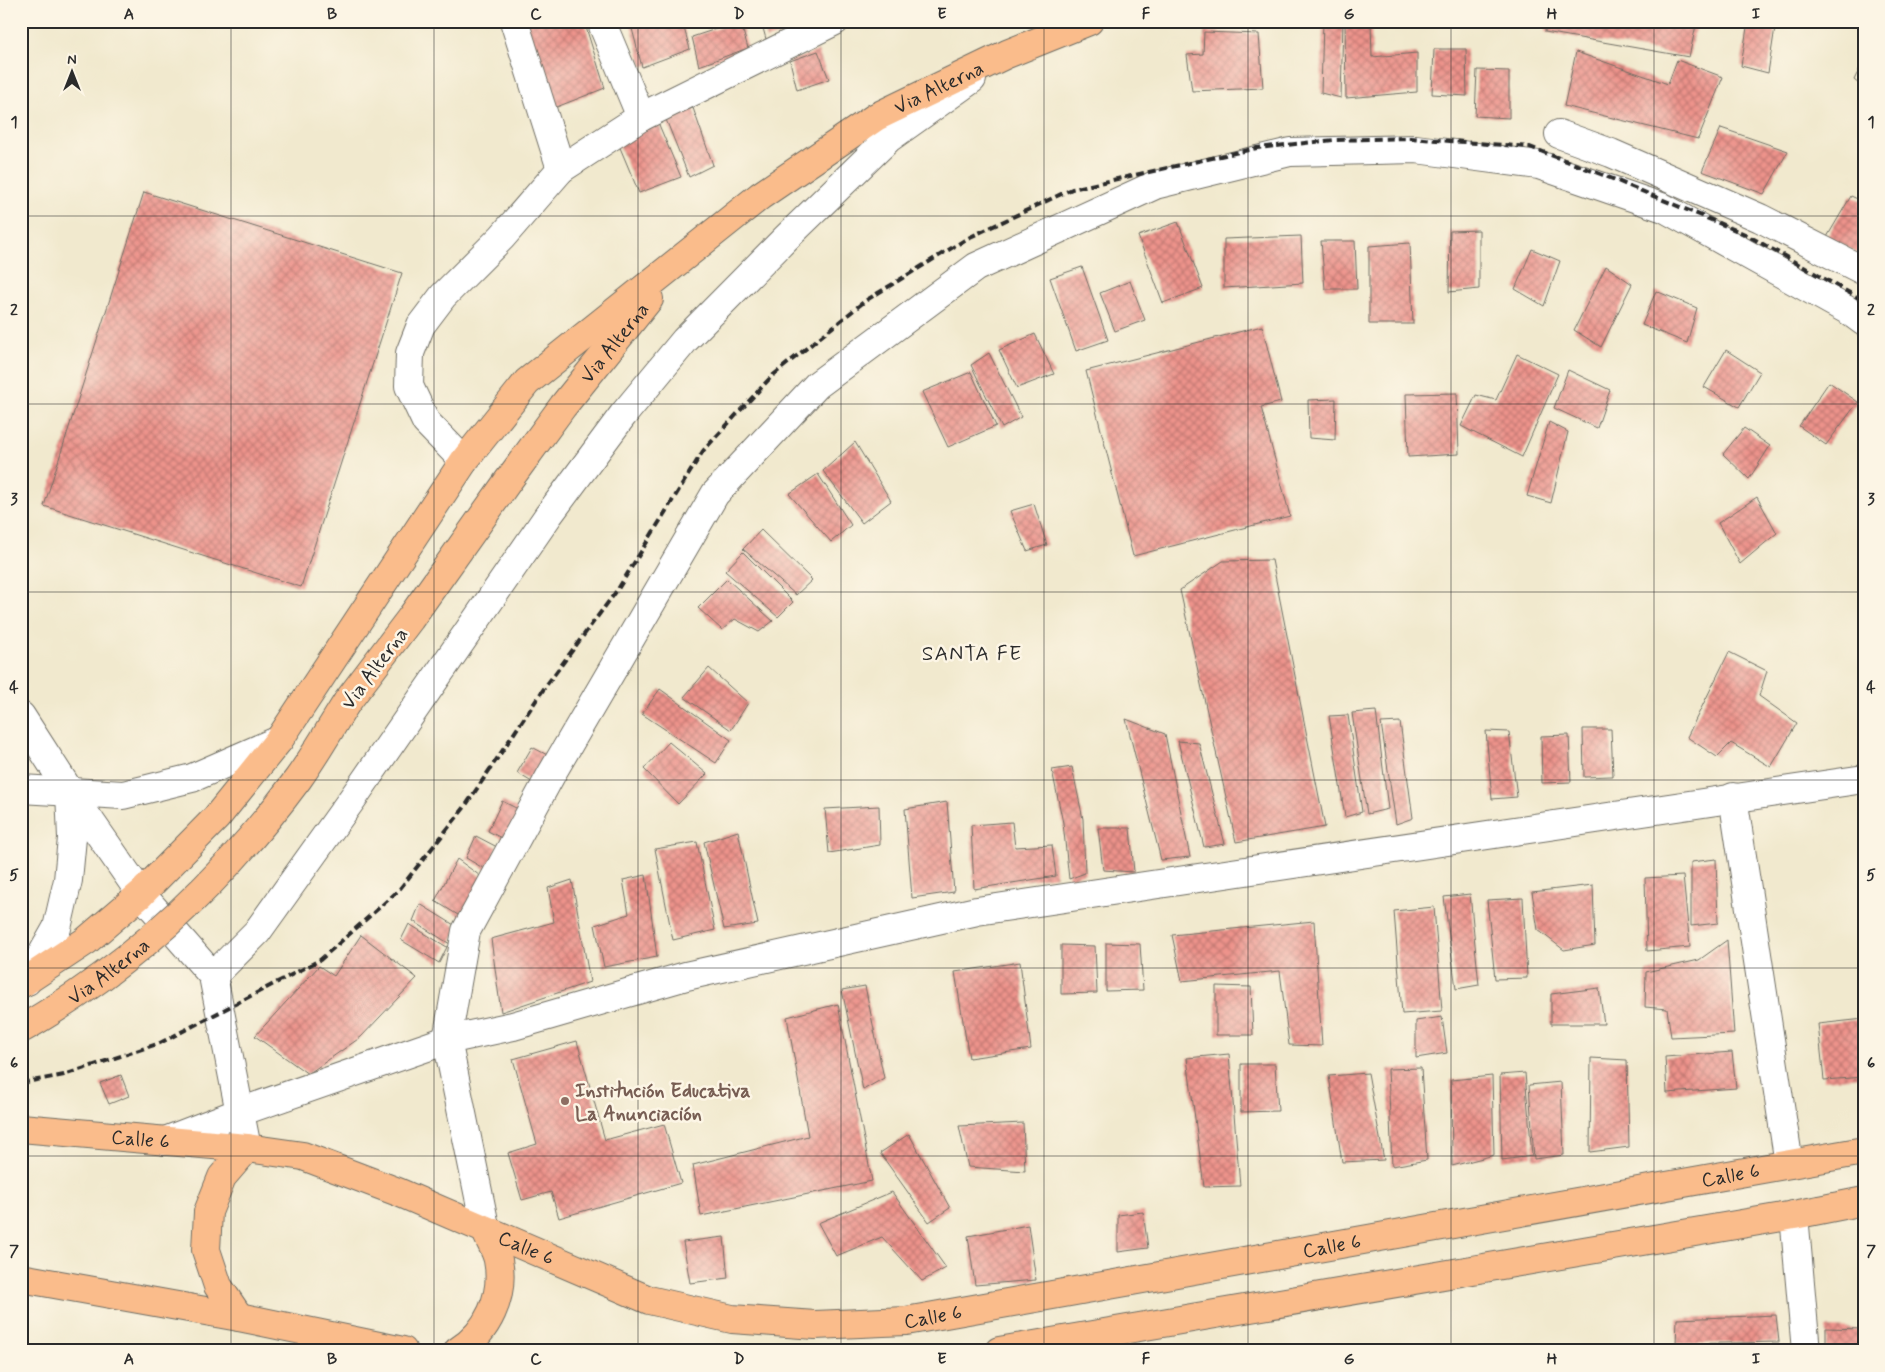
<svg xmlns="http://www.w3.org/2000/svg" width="1885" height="1372" font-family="Mynerve,sans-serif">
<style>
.building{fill:url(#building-cross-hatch)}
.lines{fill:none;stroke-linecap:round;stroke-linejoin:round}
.minor-casing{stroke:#706e64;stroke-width:30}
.major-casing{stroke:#706e64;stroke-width:30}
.highway-casing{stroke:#706e64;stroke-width:30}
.minor{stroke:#fff;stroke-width:28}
.major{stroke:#fabc8b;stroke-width:28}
.highway{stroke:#fabc8b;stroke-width:28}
.rail{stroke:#2b2b2b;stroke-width:4;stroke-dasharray:8 4;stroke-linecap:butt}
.major-bridge-casing{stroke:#706e64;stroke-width:30;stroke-linecap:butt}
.major-bridge{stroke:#fabc8b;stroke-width:28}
.grid{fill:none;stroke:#2b2b2b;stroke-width:1;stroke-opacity:0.55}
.education-dot{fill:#8d6e63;stroke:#fcf5e5;stroke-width:2}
.labels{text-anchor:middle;stroke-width:5;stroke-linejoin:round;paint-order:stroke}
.street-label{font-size:20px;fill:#2b2b2b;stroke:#fcf5e5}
.education-label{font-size:20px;font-weight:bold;fill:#785e54;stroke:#fcf5e5;text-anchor:start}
.neighbourhood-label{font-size:21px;letter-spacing:1px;fill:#2b2b2b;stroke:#fcf5e5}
.neatline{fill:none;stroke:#2b2b2b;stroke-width:2}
.grid-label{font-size:16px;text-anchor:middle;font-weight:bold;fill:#2b2b2b}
</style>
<defs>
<pattern id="building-cross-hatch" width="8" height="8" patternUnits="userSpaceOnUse" patternTransform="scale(1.25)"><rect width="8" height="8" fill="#ed938b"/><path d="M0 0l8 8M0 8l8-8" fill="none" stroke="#c07872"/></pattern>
</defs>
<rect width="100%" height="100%" fill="#fcf5e5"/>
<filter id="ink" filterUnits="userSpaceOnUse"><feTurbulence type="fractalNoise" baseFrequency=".02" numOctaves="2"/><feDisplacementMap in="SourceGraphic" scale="10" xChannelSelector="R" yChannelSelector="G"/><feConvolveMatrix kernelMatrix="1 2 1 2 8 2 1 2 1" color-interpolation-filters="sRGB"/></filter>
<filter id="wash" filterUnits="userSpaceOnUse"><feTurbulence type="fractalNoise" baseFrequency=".0096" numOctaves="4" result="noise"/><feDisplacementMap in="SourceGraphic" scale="20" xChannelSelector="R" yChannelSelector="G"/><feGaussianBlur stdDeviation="1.12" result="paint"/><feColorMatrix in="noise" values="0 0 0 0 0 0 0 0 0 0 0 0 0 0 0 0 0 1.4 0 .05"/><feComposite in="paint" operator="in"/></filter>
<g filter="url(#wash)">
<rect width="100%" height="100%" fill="#f1e9ce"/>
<g id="blocks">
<g class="building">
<polygon points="521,21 584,21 605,88 549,110"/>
<polygon points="630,21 682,21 690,49 642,67"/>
<polygon points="740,21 748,48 699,66 692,37"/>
<polygon points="761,21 794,21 797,29 766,39"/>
<polygon points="1323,21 1343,21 1341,98 1321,93"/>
<polygon points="1546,21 1697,21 1689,57 1545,32"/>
<polygon points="1748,21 1776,21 1768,73 1741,66"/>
<polygon points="1345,22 1371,22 1372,57 1417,53 1417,92 1346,98"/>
<polygon points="1204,32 1259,34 1263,88 1192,91 1187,55 1203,54"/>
<polygon points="1434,49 1466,49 1467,96 1432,94"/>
<polygon points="818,51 829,79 797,90 790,61"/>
<polygon points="1576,52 1668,84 1677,60 1723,77 1698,139 1564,106"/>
<polygon points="1864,60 1864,88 1854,80"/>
<polygon points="1477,70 1509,71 1509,118 1475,116"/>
<polygon points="693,108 713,165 689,177 665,117"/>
<polygon points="657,120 681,177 639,193 616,138"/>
<polygon points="1721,128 1788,151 1764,194 1702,171"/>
<polygon points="144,192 402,273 301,587 44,506"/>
<polygon points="1851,196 1864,202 1864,256 1827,237"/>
<polygon points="1178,222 1203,288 1163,303 1138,236"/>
<polygon points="1479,230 1479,289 1449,292 1450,231"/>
<polygon points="1301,236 1303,283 1224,288 1224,239"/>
<polygon points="1321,241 1355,241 1357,289 1325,289"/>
<polygon points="1410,243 1413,324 1369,324 1369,246"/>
<polygon points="1532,249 1560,261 1544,306 1515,289"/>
<polygon points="1606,266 1632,284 1601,347 1574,330"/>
<polygon points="1082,267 1108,340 1076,351 1050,278"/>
<polygon points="1130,281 1145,320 1115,331 1100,293"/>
<polygon points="1656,291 1697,308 1687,343 1642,325"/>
<polygon points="1262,326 1281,402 1261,407 1290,516 1133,556 1086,371"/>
<polygon points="1035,334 1054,374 1017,388 999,350"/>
<polygon points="1726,350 1760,372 1739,407 1704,387"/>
<polygon points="989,353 1021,417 1002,428 971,365"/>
<polygon points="1517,354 1558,374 1522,457 1461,426 1476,395 1496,400"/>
<polygon points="1568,370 1610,390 1597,428 1554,408"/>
<polygon points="971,372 996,426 948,447 922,392"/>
<polygon points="1829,382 1858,402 1826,445 1799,426"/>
<polygon points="1457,393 1459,454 1408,457 1406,394"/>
<polygon points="1336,399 1335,440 1309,438 1308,400"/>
<polygon points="1549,422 1568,432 1551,503 1527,496"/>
<polygon points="1744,428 1770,446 1749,479 1723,454"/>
<polygon points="855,442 891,501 862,523 823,471"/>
<polygon points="818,474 851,525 831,542 789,494"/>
<polygon points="1757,497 1777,533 1740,564 1718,523"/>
<polygon points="1034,504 1047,545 1027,551 1010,511"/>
<polygon points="761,530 812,580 796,595 743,549"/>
<polygon points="743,552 793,602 778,617 725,571"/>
<polygon points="1272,560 1325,827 1236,842 1180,590 1223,561"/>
<polygon points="727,579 773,621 759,632 735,619 722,630 698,608"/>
<polygon points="1729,652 1767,671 1759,696 1797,723 1771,767 1731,743 1717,757 1687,737"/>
<polygon points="709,668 748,703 731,730 684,697"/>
<polygon points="660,689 731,740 716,763 642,714"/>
<polygon points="1376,711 1388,809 1367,814 1352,713"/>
<polygon points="1348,715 1362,812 1345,817 1329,716"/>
<polygon points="1126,719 1165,734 1190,857 1161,860"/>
<polygon points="1400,722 1413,818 1396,824 1381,723"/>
<polygon points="1583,729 1611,729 1613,776 1584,777"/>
<polygon points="1486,731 1509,732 1517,797 1492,799"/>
<polygon points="1569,735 1571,782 1542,783 1541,736"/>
<polygon points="1178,741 1199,743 1225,844 1204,847"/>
<polygon points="669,742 707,774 678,804 644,769"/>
<polygon points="532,747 553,758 540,787 517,773"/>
<polygon points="1072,767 1083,819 1085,873 1069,879 1063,823 1052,770"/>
<polygon points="502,801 524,812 509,842 488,831"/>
<polygon points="947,802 954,892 912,898 905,809"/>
<polygon points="879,806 880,845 829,853 825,809"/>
<polygon points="1012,822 1015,847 1052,845 1056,876 974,889 971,825"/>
<polygon points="1098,828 1130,828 1134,872 1103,870"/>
<polygon points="738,831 758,924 724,929 704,842"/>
<polygon points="476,836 497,847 488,871 466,858"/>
<polygon points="697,842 715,930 673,940 655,849"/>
<polygon points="457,859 483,878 463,918 435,901"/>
<polygon points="1716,859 1718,923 1691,926 1691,862"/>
<polygon points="646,875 657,957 604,967 595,925 629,914 623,880"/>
<polygon points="1683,876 1690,947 1647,951 1645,878"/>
<polygon points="572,880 590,982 501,1012 491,939 554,922 548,888"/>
<polygon points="1593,885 1595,945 1564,950 1538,930 1532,892"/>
<polygon points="1470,894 1479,985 1456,989 1444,897"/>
<polygon points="1523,898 1527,978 1495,979 1487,900"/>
<polygon points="420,904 459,928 450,944 413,921"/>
<polygon points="1434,907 1442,1011 1402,1014 1394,911"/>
<polygon points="1314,921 1322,1046 1289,1045 1280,971 1182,981 1172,935"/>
<polygon points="409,924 447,947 439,963 401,940"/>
<polygon points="361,935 417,978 361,1037 308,1074 255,1036 319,966 334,976"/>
<polygon points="1727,940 1734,1034 1671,1037 1667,1009 1645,1007 1646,972 1699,960"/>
<polygon points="1106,943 1140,944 1143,990 1106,991"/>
<polygon points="1061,945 1095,946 1097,993 1061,994"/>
<polygon points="1020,962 1031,1049 969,1058 955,972"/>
<polygon points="865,986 884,1078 863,1090 842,990"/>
<polygon points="1216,986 1251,987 1253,1035 1216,1035"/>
<polygon points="1599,988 1604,1024 1551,1024 1551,994"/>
<polygon points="838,1004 872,1181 701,1216 693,1165 808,1136 787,1017"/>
<polygon points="1442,1017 1447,1053 1416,1058 1416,1021"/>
<polygon points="1864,1019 1864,1077 1824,1080 1818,1024"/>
<polygon points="577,1041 605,1140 664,1124 681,1183 559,1218 551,1192 522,1200 508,1153 537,1144 513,1059"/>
<polygon points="1732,1052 1736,1088 1667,1093 1665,1057"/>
<polygon points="1229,1054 1240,1186 1204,1187 1187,1058"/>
<polygon points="1591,1058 1627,1060 1629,1147 1590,1152"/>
<polygon points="1241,1064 1275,1064 1278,1111 1241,1112"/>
<polygon points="1421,1068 1427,1160 1392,1166 1388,1069"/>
<polygon points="1368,1073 1384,1160 1342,1162 1329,1076"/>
<polygon points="1525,1073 1532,1156 1502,1160 1500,1075"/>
<polygon points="121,1075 129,1096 109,1104 100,1083"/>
<polygon points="1492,1076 1494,1155 1452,1166 1451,1080"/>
<polygon points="1561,1082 1564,1155 1534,1159 1529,1085"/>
<polygon points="1023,1123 1025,1171 968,1167 959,1126"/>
<polygon points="909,1134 950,1208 929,1222 880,1153"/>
<polygon points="892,1192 946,1268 922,1281 882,1237 836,1256 818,1223"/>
<polygon points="1143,1212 1148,1248 1118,1252 1118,1215"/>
<polygon points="1028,1225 1036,1280 975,1285 968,1236"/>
<polygon points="724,1237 728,1278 690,1283 683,1242"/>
<polygon points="1776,1315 1779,1342 1676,1344 1677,1319"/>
<polygon points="1826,1328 1864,1329 1864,1351 1826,1351"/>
<polygon points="1791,1346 1790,1351 1649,1351 1649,1348"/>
</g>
</g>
</g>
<g filter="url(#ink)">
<use href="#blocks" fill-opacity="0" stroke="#706e64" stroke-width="1"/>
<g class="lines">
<defs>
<g id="minor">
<polyline points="514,21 561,169"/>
<polyline points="601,21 641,117"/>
<polyline points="1559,134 1611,153 1760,218 1864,271"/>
<polyline points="464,461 426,422 409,386 410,353 421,325 443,296 502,237 561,169 641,117 835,21"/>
<polyline points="21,716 70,792 141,894 213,976 247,1148"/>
<polyline points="21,789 123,795 192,778 279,740"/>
<polyline points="1733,797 1789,1164"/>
<polyline points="213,976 257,932 353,798 548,516 623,415 685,340 786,238 889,138 972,79"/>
<polyline points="27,981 57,928 68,880 72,838 70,792"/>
<polyline points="165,1141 240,1112 447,1040 513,1026 686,976 977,911 1864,779"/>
<polyline points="1794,1215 1806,1351"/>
<polyline points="486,1231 447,1040 466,931 552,773 715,494 817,385 976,267 1155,185 1290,152 1416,149 1539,165 1664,208 1849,311 1864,322"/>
</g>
<g id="major">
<path id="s1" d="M347 702 410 619 508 481 563 406 649 299"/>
<path id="s2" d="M21 984 86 941 141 894 216 818 279 740 464 461 527 382 760 196 876 117 1007 54 1089 21"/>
</g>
<g id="highway">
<path id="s3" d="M21 1128 247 1148 303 1156 398 1192 649 1300 732 1319 815 1325 906 1321 1864 1151"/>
<polyline points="21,1278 239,1317 403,1351"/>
<polyline points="239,1317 218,1286 206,1250 208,1212 222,1177 247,1148"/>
<path d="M458 1351C488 1332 505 1296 498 1260 496 1250 489 1240 486 1231"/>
<polyline points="999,1351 1794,1215 1864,1201"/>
</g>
</defs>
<use href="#minor" class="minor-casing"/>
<use href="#major" class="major-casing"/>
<use href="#highway" class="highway-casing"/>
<use href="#minor" class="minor"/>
<use href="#major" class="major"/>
<use href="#highway" class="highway"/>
<polyline class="rail" points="21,1083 64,1075 160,1043 320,960 398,891 464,808 545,687 618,589 703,451 772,376 865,301 968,238 1072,189 1257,148 1334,140 1410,138 1530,147 1603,175 1745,234 1864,301"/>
<defs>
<g id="major-bridge">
<path id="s4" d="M21 1029C40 1019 58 1007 76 995 163 936 236 863 298 779 316 754 331 727 347 702"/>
</g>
</defs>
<use href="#major-bridge" class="major-bridge-casing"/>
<use href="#major-bridge" class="major-bridge"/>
</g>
</g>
<path class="grid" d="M231 21V1351M434 21V1351M638 21V1351M841 21V1351M1044 21V1351M1248 21V1351M1451 21V1351M1654 21V1351M21 216H1864M21 404H1864M21 592H1864M21 780H1864M21 968H1864M21 1156H1864"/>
<circle class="education-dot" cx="565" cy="1101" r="5"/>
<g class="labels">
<g class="street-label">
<text dy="7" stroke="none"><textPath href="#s2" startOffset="1301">Via Alterna</textPath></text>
<text dy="7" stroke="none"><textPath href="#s1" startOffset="448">Via Alterna</textPath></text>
<text transform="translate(374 668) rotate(-53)" y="7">Via Alterna</text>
<text dy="7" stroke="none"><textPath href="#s4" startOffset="105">Via Alterna</textPath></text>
<text dy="7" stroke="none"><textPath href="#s3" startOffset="120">Calle 6</textPath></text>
<text dy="7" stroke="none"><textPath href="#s3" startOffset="1755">Calle 6</textPath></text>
<text dy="7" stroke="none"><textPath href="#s3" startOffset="1350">Calle 6</textPath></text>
<text dy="7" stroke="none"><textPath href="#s3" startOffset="525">Calle 6</textPath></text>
<text dy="7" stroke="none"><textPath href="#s3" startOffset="945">Calle 6</textPath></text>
</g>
<g class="education-label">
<text x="575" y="1097">Institución Educativa<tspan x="575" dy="23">La Anunciación</tspan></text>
</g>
<g class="neighbourhood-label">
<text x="972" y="660">SANTA FE</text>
</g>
</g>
<rect width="1885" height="1372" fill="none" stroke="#fcf5e5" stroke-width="55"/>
<g transform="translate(72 72)" stroke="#fcf5e5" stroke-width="4" paint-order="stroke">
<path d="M0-4L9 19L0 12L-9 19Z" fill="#2b2b2b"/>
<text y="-8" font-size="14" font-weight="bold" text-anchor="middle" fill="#2b2b2b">N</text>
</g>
<rect x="28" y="28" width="1830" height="1316" class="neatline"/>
<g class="grid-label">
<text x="129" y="19">A</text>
<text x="332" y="19">B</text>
<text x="536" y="19">C</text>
<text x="739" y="19">D</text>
<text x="942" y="19">E</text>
<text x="1146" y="19">F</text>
<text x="1349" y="19">G</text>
<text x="1552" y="19">H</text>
<text x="1756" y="19">I</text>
<text x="14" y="127">1</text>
<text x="1871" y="127">1</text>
<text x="14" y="315">2</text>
<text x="1871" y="315">2</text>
<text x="14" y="504">3</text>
<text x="1871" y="504">3</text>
<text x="14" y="692">4</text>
<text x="1871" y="692">4</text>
<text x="14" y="880">5</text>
<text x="1871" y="880">5</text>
<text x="14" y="1068">6</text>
<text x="1871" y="1068">6</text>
<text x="14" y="1256">7</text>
<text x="1871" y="1256">7</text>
<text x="129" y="1364">A</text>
<text x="332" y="1364">B</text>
<text x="536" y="1364">C</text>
<text x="739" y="1364">D</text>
<text x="942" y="1364">E</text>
<text x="1146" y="1364">F</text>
<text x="1349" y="1364">G</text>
<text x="1552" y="1364">H</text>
<text x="1756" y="1364">I</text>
</g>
</svg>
